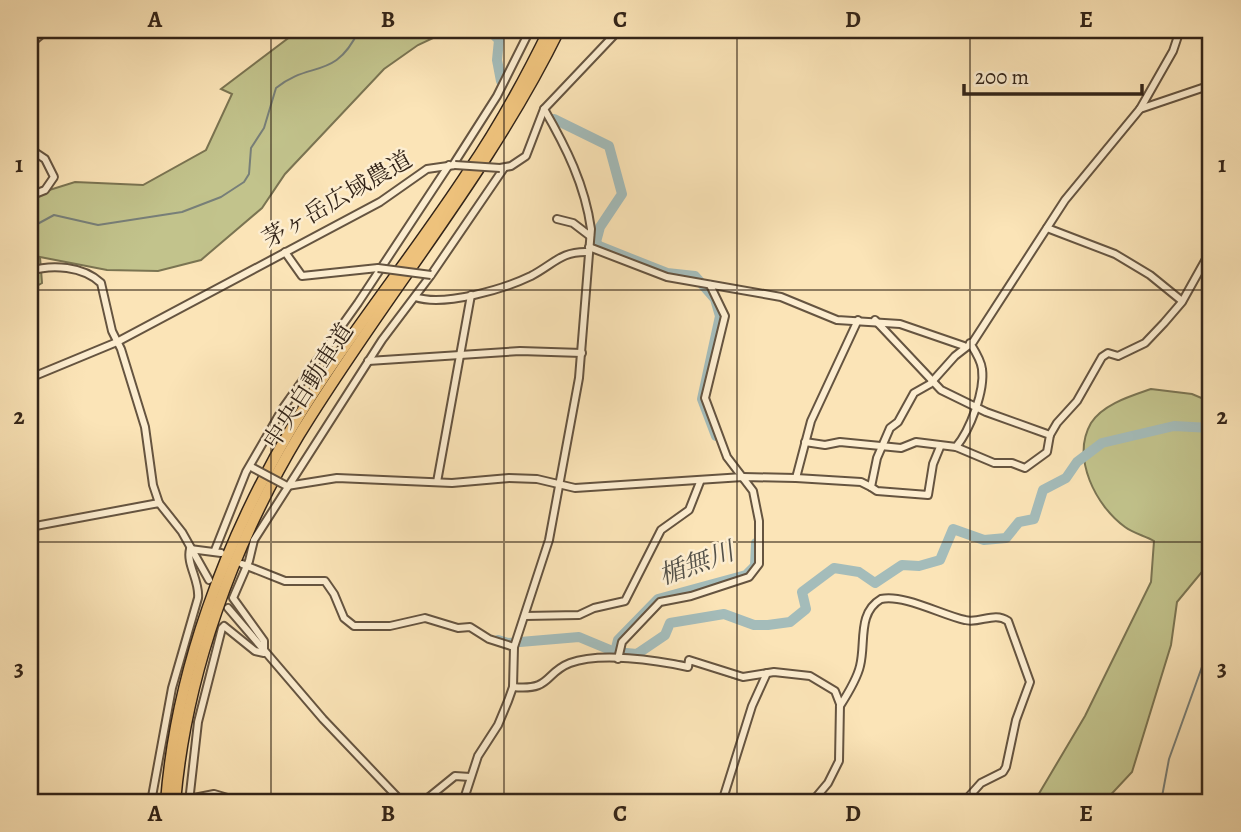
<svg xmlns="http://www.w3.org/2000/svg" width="1241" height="832" font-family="Alegreya,'Noto Serif JP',serif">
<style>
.green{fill:#c2c38c;stroke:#7a7452;stroke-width:2}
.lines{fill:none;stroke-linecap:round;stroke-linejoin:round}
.stream{stroke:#777f79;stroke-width:2}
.river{stroke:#a4bcba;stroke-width:10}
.minor-casing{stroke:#655440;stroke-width:10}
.highway-casing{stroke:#332418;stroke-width:13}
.minor{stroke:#fcedd0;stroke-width:6}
.highway{stroke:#eec27c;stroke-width:10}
.minor-bridge-casing{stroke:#655440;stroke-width:10;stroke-linecap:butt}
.minor-bridge{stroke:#fcedd0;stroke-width:6}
.grid{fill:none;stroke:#332418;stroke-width:2;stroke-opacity:0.55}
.labels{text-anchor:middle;stroke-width:5;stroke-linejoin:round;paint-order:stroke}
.street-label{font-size:24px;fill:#332418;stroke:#fcedd0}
.water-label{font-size:26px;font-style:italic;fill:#555249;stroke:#fcedd0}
.neatline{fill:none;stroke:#332418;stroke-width:2.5}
.grid-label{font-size:23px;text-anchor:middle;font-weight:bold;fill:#332418}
</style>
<rect width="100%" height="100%" fill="#fbe4b7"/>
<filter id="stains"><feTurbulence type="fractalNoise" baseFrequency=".00286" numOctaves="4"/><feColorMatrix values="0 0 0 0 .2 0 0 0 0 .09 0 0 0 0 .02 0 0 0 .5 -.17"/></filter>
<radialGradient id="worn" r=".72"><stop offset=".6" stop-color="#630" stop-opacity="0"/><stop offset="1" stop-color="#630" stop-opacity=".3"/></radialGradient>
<g class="green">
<polygon points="299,30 450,30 418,45 384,69 285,174 262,208 201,260 158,271 107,270 40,257 42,283 30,290 30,196 75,182 143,185 206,150 232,94 221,89"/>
<path d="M1151 389 1192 394 1211 402V561L1177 602 1171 645 1132 772 1104 802H1034L1085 716 1151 582 1154 541C1145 536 1133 533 1125 527 1096 506 1071 458 1091 423 1103 404 1131 396 1151 389Z"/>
</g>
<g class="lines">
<g class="stream">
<path d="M30 228 54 215 98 225 182 212 221 197 244 182 249 174 251 148 264 128 276 88C310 60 335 81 359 30"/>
<polyline points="660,659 686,662"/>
<polyline points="701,667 740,680 763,677"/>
<polyline points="1161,802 1169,759 1203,664 1211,649"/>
</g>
<g class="river">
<polyline points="489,30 499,40 497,60 501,81"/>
<polyline points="554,119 609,146 622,194 600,227 596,242 599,246 667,273 695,276 715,299 720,316 702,399 716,436"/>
<polyline points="498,640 508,643 579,637 615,652 637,654 665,635 670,623 724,614 754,625 768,625 790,622 806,609 802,592 834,568 859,572 875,583 902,565 919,566 940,560 953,529 984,540 1006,538 1019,522 1034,519 1043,490 1066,478 1077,462 1102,443 1174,426 1211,428"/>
<polyline points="615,652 618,640 658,599 746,575 755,566 756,543"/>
</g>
<defs>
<g id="minor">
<polyline points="30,44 47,30"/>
<polyline points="1140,109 1173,51 1180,30"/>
<polyline points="30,149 45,159 54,177 45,190 30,196"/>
<polyline points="453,165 497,96 530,30"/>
<polyline points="500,168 511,166 526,156 544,109 619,30"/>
<polyline points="557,219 573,223 590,236"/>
<polyline points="1047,228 1115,254 1150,275 1182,301"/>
<polyline points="589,247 667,277 781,297 837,320 900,324 964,346"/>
<polyline points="285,252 302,276 378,268"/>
<path d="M30 271C52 264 83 266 101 283L112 331 121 349 145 427 153 485 159 503"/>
<path d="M415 297C444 307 504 289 531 276 554 264 561 251 588 252"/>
<polyline points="368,361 520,351 582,353"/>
<polyline points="30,378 117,342 380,202 427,169 455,165"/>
<polyline points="1050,435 1057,423 1077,401 1102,357 1108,353 1118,356 1145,343 1164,323 1182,302 1211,250"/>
<polyline points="805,442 825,445 840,442 901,448 916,442 956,447 994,463 1012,463 1025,468 1047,452 1050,435 986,412 941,390 875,320"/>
<polyline points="940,447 933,464 928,495 877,491 871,487 877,458 890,428 898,422 914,393 930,384 955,356 973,342 1065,200 1140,109 1211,85"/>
<path d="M956 447C970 430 985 391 982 369 981 360 975 351 970 343"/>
<polyline points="796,478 861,482 871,487"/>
<polyline points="437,482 471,295"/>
<polyline points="287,486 337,478 452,483 509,478 537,479 575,488 743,477 796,478 811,421 858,320"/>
<polyline points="30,527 159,503 182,532 209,580"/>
<polyline points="190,549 221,553"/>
<polyline points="215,550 246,472 283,408 358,303 449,165"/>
<polyline points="242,564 285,581 325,581 334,594 344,618 354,626 390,626 425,618 458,628 470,627 489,639 514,647"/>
<polyline points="228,608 323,719 402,802"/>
<polyline points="525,616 579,615 594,608 625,601 661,530 689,510 700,482"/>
<polyline points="618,659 622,642 660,602 691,596 749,577 759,564 759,521 753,491 727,457 705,398 725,316 710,285"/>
<path d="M513 687C552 691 544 673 570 663 600 652 656 660 688 667L689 660 743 677 774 672 810 676 835 691 840 704 839 761 828 783 812 802"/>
<path d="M840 706C847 695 857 679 860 666 866 643 857 613 881 599 904 594 942 615 965 620 980 624 994 611 1008 621L1030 682 1016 720 1006 767 1003 772 981 783 964 802"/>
<polyline points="189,799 214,794 241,802"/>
<path d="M151 802 172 688 198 598C200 581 186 564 190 549"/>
<polyline points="189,802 198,722 222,628 224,626 255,651 264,653 264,641 233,598 249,561 254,540 382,340 431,275 504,168"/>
<polyline points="423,802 455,776 470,777"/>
<path d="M463 802 478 756 498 725 508 701 513 687 514 647 549 540 579 378 591 229C585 185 566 147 544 109"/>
<polyline points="722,802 752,706 767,673"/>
</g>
<g id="highway">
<path d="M166 802C176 672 225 541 291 429 344 340 411 259 468 172 499 127 525 79 549 30"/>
<path d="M175 802C186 674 233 545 299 435 383 297 488 175 559 30"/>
</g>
</defs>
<use href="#minor" class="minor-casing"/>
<use href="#highway" class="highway-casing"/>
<use href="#minor" class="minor"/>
<use href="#highway" class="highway"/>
<defs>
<g id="minor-bridge">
<polyline points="455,165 500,168"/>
<polyline points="378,268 431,275"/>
<polyline points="253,468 285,485"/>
</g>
</defs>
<use href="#minor-bridge" class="minor-bridge-casing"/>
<use href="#minor-bridge" class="minor-bridge"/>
</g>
<path class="grid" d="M271 30V802M504 30V802M737 30V802M970 30V802M30 290H1211M30 542H1211"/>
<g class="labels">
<g class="street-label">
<text transform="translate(337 199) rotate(-30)" y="8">茅ヶ岳広域農道</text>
<text transform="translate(308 386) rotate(-57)" y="8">中央自動車道</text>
</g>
<g class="water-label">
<text transform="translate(696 563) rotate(-20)" y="9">楯無川</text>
</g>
</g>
<rect width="1241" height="832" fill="none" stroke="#fbe4b7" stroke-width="77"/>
<path d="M964 84v10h178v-10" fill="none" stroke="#332418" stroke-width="3.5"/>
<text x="975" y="84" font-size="21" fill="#332418" stroke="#fcedd0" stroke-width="5" paint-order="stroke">200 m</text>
<rect x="38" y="38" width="1164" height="756" class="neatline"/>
<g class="grid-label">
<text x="155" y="27">A</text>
<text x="388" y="27">B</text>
<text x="620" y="27">C</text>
<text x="853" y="27">D</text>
<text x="1086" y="27">E</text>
<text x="19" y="172">1</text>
<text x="1222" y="172">1</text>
<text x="19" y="424">2</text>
<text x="1222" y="424">2</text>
<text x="19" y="676">3</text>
<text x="1222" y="676">3</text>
<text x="155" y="821">A</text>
<text x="388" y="821">B</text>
<text x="620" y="821">C</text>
<text x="853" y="821">D</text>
<text x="1086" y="821">E</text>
</g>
<rect width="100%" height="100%" filter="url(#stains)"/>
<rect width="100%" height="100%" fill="url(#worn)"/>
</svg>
